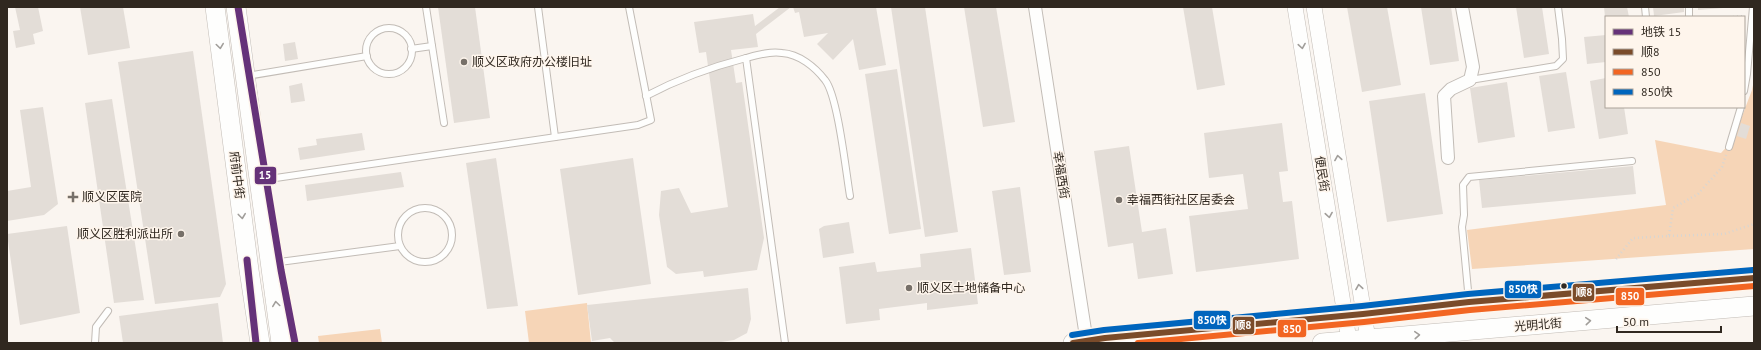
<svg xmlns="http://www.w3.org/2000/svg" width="1761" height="350" font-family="'PT Sans','Noto Sans SC',sans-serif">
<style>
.green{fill:#f6d5b7}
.building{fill:#e3ddd7}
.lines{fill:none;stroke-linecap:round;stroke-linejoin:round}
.service-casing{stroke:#c2bcb6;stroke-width:8}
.minor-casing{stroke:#c2bcb6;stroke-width:14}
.tertiary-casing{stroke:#c2bcb6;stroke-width:16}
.primary-casing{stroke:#c2bcb6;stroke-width:20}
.path{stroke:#d7d6d3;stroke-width:2.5;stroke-dasharray:1 3;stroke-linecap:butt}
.service{stroke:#fefefd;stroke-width:6}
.minor{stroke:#fefefd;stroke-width:12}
.tertiary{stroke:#fefefd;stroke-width:15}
.primary{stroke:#fefefd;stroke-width:19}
.bus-1-casing{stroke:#fef5ec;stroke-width:9}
.bus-2-casing{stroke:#fef5ec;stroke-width:9}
.bus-3-casing{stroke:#fef5ec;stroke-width:9}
.bus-1{stroke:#7a4b2a;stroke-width:6}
.bus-2{stroke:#f26522;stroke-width:6}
.bus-3{stroke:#0065bd;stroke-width:6}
.metro-1-casing{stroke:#fef5ec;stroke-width:10}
.metro-1{stroke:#653279;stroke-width:7}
.oneway{stroke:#a19e9a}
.poi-dot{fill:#777069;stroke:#fef5ec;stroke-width:1.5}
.bus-dot{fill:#302820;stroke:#fef5ec;stroke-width:1.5}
.labels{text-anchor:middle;stroke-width:3;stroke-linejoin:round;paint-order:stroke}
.poi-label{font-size:12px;fill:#302820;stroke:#fef5ec;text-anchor:start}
.street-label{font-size:12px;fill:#302820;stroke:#fef5ec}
.line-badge{stroke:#fef5ec;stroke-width:1.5}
.badge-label{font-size:11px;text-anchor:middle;font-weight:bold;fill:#fff}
</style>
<rect width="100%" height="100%" fill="#faf5f0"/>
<g class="green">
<polygon points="1754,80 1754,249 1472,269 1467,230 1666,205 1655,140 1721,153 1733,140 1752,90"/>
<polygon points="587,303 591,343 529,343 525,311"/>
<polygon points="380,329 382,343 319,343 318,336"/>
</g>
<g class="building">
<polygon points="15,7 38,7 43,31 33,34 35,44 16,48 13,31 20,30"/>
<polygon points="80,7 123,7 130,48 88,55"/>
<polygon points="438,7 475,7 490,118 454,123"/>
<polygon points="780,7 791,7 756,34 758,47 731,50 736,83 742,82 764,238 757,270 704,277 703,271 676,274 667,267 659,215 661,191 679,188 691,213 728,207 706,52 699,53 694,22 753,14 755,26"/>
<polygon points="793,7 876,7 886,65 859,70 853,39 833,60 817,44 828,33 804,37 799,12 795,13"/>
<polygon points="891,7 925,7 958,232 925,237"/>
<polygon points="964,7 996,7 1015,122 983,127"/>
<polygon points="1183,7 1212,7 1225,85 1197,90"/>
<polygon points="1347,7 1387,7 1401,85 1362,92"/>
<polygon points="1421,7 1451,7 1459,61 1430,65"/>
<polygon points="1516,7 1542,7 1549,54 1524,58"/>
<polygon points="1604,7 1627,7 1629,17 1605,17"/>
<polygon points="1653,7 1684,7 1684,12 1654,16"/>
<polygon points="1698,7 1723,7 1723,8 1698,10"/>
<polygon points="1606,35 1606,62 1587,64 1584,37"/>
<polygon points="295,42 298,59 285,61 283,44"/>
<polygon points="193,51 226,284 220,297 155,304 118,62"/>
<polygon points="897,69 921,229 889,234 865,74"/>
<polygon points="1566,72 1575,128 1548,132 1539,76"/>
<polygon points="1606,78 1606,107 1624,107 1628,134 1599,139 1590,81"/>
<polygon points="1507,82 1515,137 1478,143 1470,88"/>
<polygon points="302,83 305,101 291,103 289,86"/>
<polygon points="1425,93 1443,214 1387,222 1369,101"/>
<polygon points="112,99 144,300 114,303 85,103"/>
<polygon points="43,107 58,204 44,215 7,221 7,191 31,187 20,110"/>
<polygon points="1282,123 1288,171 1279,172 1283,202 1292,201 1299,259 1196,272 1189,216 1248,209 1243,174 1209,178 1204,133"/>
<polygon points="1741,123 1750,126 1746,139 1737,136"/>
<polygon points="362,133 365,150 300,160 298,148 317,145 316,139"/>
<polygon points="1129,146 1142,232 1166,228 1173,274 1138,279 1133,243 1108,247 1094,151"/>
<polygon points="496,158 518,306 487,309 466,163"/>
<polygon points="633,158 651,284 578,295 560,169"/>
<polygon points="1633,166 1636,194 1482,208 1479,180"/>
<polygon points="401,172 404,187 307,201 305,185"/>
<polygon points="1020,187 1031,272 1004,275 992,191"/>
<polygon points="849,222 854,253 823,258 819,229 824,226"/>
<polygon points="67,226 80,313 20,325 7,234"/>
<polygon points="971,248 978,304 927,310 927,303 879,309 880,320 846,324 839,267 875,262 877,272 921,267 920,254"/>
<polygon points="748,288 751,319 747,333 734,340 715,343 615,343 610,338 592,341 587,305"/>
<polygon points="218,303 223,343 123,343 119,316"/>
</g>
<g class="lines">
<defs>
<g id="service">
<polyline points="426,7 444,123"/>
<polyline points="538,7 555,137"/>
<polyline points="1645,7 1646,17"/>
<polyline points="1689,17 1689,7"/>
<circle cx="389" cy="51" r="23"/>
<polyline points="411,49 432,46"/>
<path d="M746 58C757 55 770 51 782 53 799 54 815 67 825 80 838 96 846 173 850 196"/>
<polyline points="247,76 367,56"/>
<polyline points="1470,80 1556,66 1563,59 1562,39 1558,7"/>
<polyline points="1744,91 1747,74 1753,7"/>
<path d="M646 96C678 79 711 67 746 58L785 343"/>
<polyline points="1729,147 1741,107"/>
<polyline points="262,180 638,125 651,120 629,7"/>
<circle cx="425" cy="235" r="27"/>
<polyline points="272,263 400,246"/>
<polyline points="1469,301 1462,227 1464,215 1463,185 1469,177 1632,161"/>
<polyline points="95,343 96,327 108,311"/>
</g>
<g id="minor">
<polyline points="1035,7 1087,343"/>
<polyline points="1448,158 1444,96 1451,89 1470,80 1473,67 1462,7"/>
</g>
<g id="tertiary">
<polyline points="1295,7 1349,340"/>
<polyline points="1314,7 1368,339"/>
</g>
<g id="primary">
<polyline points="215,7 249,270 260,343"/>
<polyline points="236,7 281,343"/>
<polyline points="1073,343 1105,338 1363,314 1469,302 1754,278"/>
<polyline points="1322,343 1754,306"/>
</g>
</defs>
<use href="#service" class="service-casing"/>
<use href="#minor" class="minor-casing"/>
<use href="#tertiary" class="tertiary-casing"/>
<use href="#primary" class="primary-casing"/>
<g class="path">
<polyline points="1733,17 1744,16"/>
<polyline points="1669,236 1724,234 1754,224"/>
<polyline points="1616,259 1633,238 1669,236 1673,208 1698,194 1722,167 1726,155"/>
</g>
<use href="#service" class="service"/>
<use href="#minor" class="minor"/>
<use href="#tertiary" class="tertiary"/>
<use href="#primary" class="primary"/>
<defs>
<polyline id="bus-1" points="1073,343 1105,338 1363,314 1469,302 1754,278"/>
<polyline id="bus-2" points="1138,343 1364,322 1470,310 1754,286"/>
<polyline id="bus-3" points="1072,335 1104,330 1362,306 1468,294 1753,270"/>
</defs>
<use href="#bus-1" class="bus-1-casing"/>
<use href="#bus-2" class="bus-2-casing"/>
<use href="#bus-3" class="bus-3-casing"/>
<use href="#bus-1" class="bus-1"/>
<use href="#bus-2" class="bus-2"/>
<use href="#bus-3" class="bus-3"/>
<defs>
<g id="metro-1">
<polyline points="238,7 281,270 295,343"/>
<polyline points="247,260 256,343"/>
</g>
</defs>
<use href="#metro-1" class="metro-1-casing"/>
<use href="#metro-1" class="metro-1"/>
</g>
<defs><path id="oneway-chevron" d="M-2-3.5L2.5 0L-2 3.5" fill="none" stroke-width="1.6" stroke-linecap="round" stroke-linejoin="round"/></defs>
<g class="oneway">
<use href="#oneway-chevron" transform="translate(220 46) rotate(82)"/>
<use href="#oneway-chevron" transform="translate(1302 46) rotate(81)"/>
<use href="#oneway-chevron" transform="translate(1338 158) rotate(-99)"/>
<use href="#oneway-chevron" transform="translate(1329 215) rotate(81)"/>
<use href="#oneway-chevron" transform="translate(242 216) rotate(83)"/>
<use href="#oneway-chevron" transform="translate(1359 287) rotate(-99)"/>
<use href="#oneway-chevron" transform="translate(276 304) rotate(-98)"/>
<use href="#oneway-chevron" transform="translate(1588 321) rotate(-5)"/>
<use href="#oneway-chevron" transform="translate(1417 335) rotate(-4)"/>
</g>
<g class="poi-dot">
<circle cx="464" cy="62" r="4"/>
<path d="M71 191h4v4h4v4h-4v4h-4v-4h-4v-4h4z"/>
<circle cx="1119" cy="200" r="4"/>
<circle cx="181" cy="234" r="4"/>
<circle cx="909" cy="288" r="4"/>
</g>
<circle class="bus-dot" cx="1564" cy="286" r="3.5"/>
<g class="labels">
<g class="poi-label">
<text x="472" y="66">顺义区政府办公楼旧址</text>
<text x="82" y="201">顺义区医院</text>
<text x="1127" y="204">幸福西街社区居委会</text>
<text x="173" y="238" text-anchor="end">顺义区胜利派出所</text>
<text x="917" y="292">顺义区土地储备中心</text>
</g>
<g class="street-label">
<text transform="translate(1322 174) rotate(81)" y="4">便民街</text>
<text transform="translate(237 175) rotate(83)" y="4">府前中街</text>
<text transform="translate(1061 175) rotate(81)" y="4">幸福西街</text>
<text transform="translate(1538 325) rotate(-5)" y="4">光明北街</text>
</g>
</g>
<g class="line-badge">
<rect x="254" y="166" width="23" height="19" rx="4" fill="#653279"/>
<rect x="1504" y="280" width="38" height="19" rx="4" fill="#0065bd"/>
<rect x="1572" y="283" width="23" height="19" rx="4" fill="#7a4b2a"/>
<rect x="1615" y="287" width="30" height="19" rx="4" fill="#f26522"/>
<rect x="1193" y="310" width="38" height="20" rx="4" fill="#0065bd"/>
<rect x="1232" y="316" width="23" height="19" rx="4" fill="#7a4b2a"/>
<rect x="1277" y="319" width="30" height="19" rx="4" fill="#f26522"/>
</g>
<g class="badge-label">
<text x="265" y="179">15</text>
<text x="1523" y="293">850快</text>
<text x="1584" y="296">顺8</text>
<text x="1630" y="300">850</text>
<text x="1212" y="324">850快</text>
<text x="1243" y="329">顺8</text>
<text x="1292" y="333">850</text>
</g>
<rect width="1761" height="350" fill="none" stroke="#302820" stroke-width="16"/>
<rect x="1605" y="16" width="140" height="92" fill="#fef5ec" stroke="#aca39a"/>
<rect x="1613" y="29" width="20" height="6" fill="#653279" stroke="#aca39a"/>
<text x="1641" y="36" font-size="12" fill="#302820">地铁 15</text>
<rect x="1613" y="49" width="20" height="6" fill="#7a4b2a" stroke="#aca39a"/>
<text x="1641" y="56" font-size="12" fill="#302820">顺8</text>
<rect x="1613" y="69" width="20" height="6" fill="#f26522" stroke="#aca39a"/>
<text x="1641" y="76" font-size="12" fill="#302820">850</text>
<rect x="1613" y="89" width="20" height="6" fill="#0065bd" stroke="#aca39a"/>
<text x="1641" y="96" font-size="12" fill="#302820">850快</text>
<path d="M1617 326v6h104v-6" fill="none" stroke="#302820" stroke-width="2"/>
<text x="1623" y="326" font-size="12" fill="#302820" stroke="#fef5ec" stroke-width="3" paint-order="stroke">50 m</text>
</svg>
